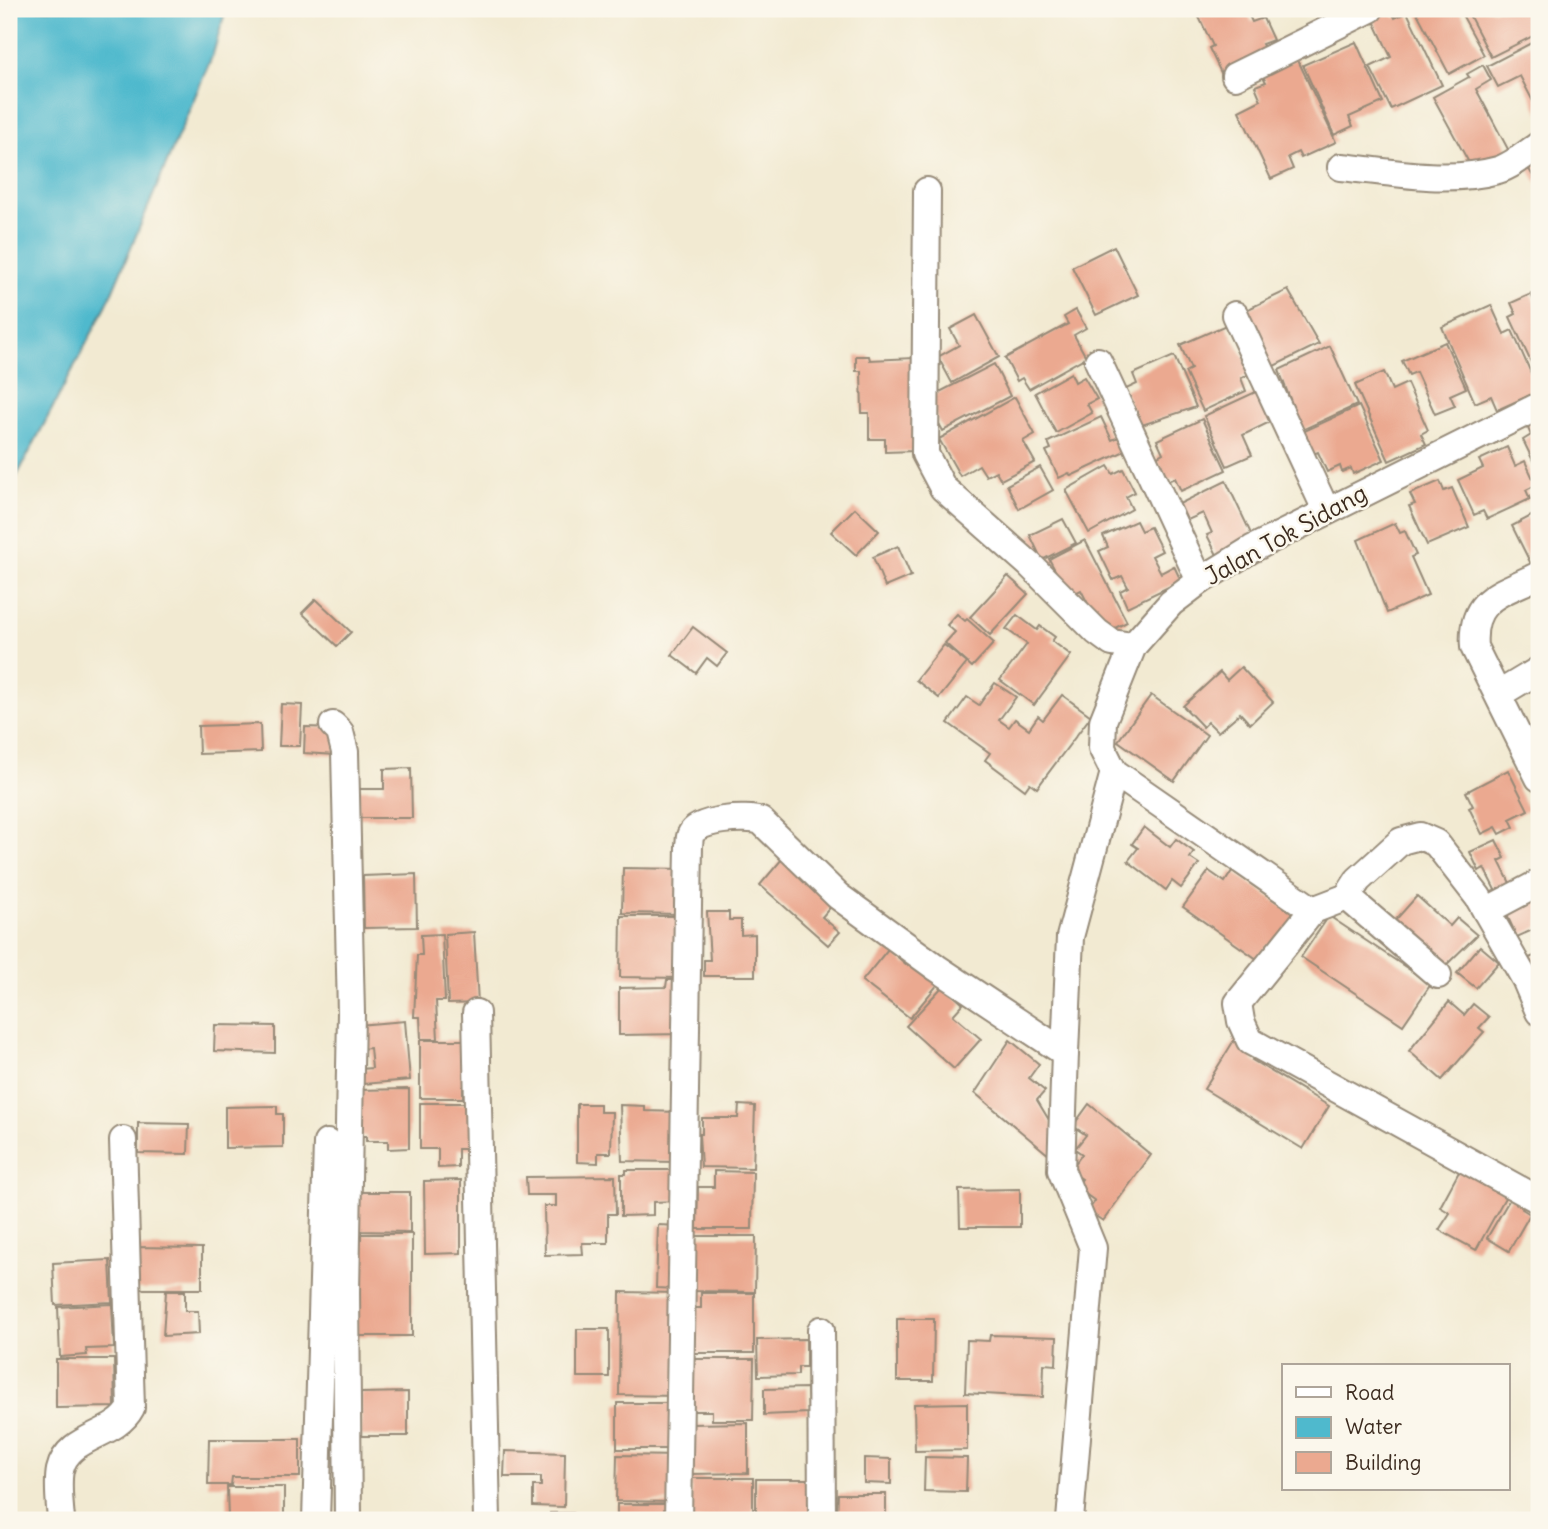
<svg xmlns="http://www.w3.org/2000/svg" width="1548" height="1529" font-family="Delius,sans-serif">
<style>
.water{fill:#4fb9cd;stroke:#457276;stroke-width:2}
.building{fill:#eba990}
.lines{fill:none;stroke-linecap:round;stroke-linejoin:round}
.street-casing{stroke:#968a78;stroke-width:30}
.street{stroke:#fff;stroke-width:26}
.labels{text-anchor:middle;stroke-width:5;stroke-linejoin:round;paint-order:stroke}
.street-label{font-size:24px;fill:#3b2a1e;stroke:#fbf7ec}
</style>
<rect width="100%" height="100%" fill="#fbf7ec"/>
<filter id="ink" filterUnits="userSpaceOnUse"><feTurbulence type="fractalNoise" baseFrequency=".0143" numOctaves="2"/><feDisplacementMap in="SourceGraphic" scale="14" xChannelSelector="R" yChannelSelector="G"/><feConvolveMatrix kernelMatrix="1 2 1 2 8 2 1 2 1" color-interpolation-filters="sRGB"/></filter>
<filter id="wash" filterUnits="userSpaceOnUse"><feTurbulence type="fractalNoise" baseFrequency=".00686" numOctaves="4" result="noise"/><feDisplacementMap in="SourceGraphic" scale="28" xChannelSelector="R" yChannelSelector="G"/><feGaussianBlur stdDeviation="1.57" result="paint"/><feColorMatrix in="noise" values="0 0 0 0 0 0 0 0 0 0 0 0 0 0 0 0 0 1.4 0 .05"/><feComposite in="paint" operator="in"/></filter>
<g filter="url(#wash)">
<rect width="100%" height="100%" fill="#f2ead2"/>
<polygon class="water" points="9,9 226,9 213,54 107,304 9,491"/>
<g id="blocks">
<g class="building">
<polygon points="1206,9 1246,9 1252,22 1263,18 1273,40 1262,44 1267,54 1222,75 1209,48 1213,46 1197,13"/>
<polygon points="1415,9 1459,9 1484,55 1449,74"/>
<polygon points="1466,9 1539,9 1539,33 1491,57"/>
<polygon points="1391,10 1395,18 1407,12 1442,85 1391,109 1370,67 1391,57 1373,19"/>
<polygon points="1539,39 1539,113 1520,76 1498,87 1487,66"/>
<polygon points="1356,42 1383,102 1349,117 1353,126 1334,135 1303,65"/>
<polygon points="1297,58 1336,142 1301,158 1298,152 1288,157 1293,169 1271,179 1239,111 1261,100 1255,86 1266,82 1262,75"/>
<polygon points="1483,65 1491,80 1476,89 1509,151 1473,170 1433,97 1469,77 1467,74"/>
<polygon points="1539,151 1539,186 1524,161"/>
<polygon points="1114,246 1138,295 1096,315 1072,267"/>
<polygon points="1288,290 1319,344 1270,368 1242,312"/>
<polygon points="1531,294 1536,305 1539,304 1539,372 1536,373 1510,317 1516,314 1511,303"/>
<polygon points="1491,305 1504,334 1512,330 1539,391 1497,410 1491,396 1475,403 1442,327"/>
<polygon points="1076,310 1086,328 1074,335 1086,357 1029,389 1022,378 1017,381 1005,358 1068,324 1064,317"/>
<polygon points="976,315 999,357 952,383 938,357 959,345 950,329"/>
<polygon points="1226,325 1253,373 1241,378 1246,391 1203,411 1185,372 1191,369 1180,345"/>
<polygon points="1445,342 1466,388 1450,395 1455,406 1435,414 1416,372 1409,375 1402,361"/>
<polygon points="1330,346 1357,405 1302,430 1279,370"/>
<polygon points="856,356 869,356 870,360 914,358 915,451 885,452 885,439 869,439 869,413 862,413 861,371 856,371"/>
<polygon points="1174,356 1196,407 1139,426 1124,390 1137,384 1133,374"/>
<polygon points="994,364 1010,396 943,431 926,399"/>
<polygon points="1384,372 1392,390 1407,383 1428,430 1421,434 1426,444 1389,461 1355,385"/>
<polygon points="1071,373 1075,382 1084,377 1097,399 1087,404 1092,413 1056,433 1035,393"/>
<polygon points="1262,389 1276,419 1243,435 1252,455 1227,466 1204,416"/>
<polygon points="1015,397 1035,434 1023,441 1035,462 1001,480 996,471 986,476 979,465 960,476 939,439"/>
<polygon points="1359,406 1384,460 1353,474 1351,468 1342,472 1340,466 1327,472 1318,452 1308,456 1298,434"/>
<polygon points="1101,417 1112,440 1121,436 1127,450 1071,476 1069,473 1059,478 1046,451 1051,449 1048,442"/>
<polygon points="1539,417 1539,473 1523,440 1531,435 1526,424"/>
<polygon points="1202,419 1226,470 1181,491 1175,478 1167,481 1156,457 1163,453 1157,440"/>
<polygon points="1507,447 1515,466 1525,461 1536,485 1526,490 1530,499 1487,519 1483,511 1474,515 1458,480 1483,468 1479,460"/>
<polygon points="1108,466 1113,474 1123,469 1135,492 1126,497 1132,509 1089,533 1066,490"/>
<polygon points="1040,467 1053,490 1019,509 1007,485"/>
<polygon points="1226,481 1254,540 1218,557 1207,535 1212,533 1203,513 1181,523 1173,507"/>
<polygon points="1440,481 1444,491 1452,488 1469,527 1427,545 1409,506 1415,504 1410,494"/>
<polygon points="855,508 879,531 856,555 831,532"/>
<polygon points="1539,512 1539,562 1532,566 1512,526"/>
<polygon points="1063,519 1076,543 1042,560 1030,535"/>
<polygon points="1136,521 1141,531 1150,527 1162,551 1152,556 1161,573 1174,566 1181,581 1127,607 1120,591 1128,587 1122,576 1113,580 1099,551 1108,547 1103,536"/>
<polygon points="1395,523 1400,533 1405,531 1416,555 1411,557 1428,595 1387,613 1358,540"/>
<polygon points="1085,540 1127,622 1109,631 1098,623 1081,590 1069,596 1049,559"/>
<polygon points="898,546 911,576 885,587 873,557"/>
<polygon points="1008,576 1028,594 990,635 970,617"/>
<polygon points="316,599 351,632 337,646 302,613"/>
<polygon points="957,614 965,621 967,619 994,643 972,667 945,643 955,632 947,625"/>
<polygon points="1017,615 1037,630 1040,626 1055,637 1052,641 1071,655 1034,705 1000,680 1027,644 1006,629"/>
<polygon points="693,627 727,653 717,666 707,658 696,673 672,655"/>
<polygon points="944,645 967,663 939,698 916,680"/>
<polygon points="1241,667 1273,702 1250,724 1240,713 1218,732 1208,722 1203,727 1183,706 1220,672 1227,680"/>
<polygon points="995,683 1016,697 999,720 1009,727 1015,719 1029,729 1038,716 1043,720 1062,695 1091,716 1037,788 1030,783 1025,790 985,760 990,753 948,723 967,697 979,705"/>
<polygon points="1151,695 1207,735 1174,781 1118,741"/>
<polygon points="281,704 302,705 300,746 279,746"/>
<polygon points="260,724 261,752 199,754 198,726"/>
<polygon points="305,727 337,728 336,755 304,753"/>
<polygon points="411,768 412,818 358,818 358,789 384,789 384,769"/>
<polygon points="1508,770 1528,810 1510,819 1514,827 1500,834 1496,827 1482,834 1469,808 1473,806 1466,792"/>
<polygon points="1144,827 1170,847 1176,839 1194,852 1190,858 1199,864 1181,888 1172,881 1166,890 1128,861 1138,848 1132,844"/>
<polygon points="1496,840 1505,858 1499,861 1513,889 1498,896 1484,868 1479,871 1470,852"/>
<polygon points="782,859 833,904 822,917 840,932 828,945 760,885"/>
<polygon points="623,868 684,869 683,914 622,913"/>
<polygon points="1209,871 1225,882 1232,871 1300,918 1277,952 1267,945 1257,959 1183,907"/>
<polygon points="416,874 417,927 364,928 363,876"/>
<polygon points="1417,896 1450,926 1457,918 1477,935 1441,970 1392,924"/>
<polygon points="1539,896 1539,927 1517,937 1505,911"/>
<polygon points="707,912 729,912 729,920 741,920 741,935 755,934 755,976 704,976 704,960 710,960"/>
<polygon points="621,916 680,916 680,978 620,977"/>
<polygon points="1329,916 1431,984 1403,1025 1301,957"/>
<polygon points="474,932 478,1003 448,1004 445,934"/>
<polygon points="442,934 445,1001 436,1001 438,1039 421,1039 420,1017 414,1017 417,955 422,955 421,935"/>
<polygon points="1480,946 1499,962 1476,988 1457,973"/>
<polygon points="888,949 907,965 911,960 939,983 910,1018 862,981"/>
<polygon points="1539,954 1539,979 1529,958"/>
<polygon points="667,980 685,980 685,1034 619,1035 619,988 666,987"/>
<polygon points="943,986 963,1004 953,1015 981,1039 954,1069 906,1026"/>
<polygon points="1449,1002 1464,1015 1473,1004 1489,1017 1479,1028 1484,1032 1442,1080 1409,1051"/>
<polygon points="405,1021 410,1080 363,1084 361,1069 372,1068 370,1048 360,1049 358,1025"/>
<polygon points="215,1025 275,1026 275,1053 214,1051"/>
<polygon points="1236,1037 1258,1050 1252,1060 1329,1106 1303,1149 1204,1089"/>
<polygon points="420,1040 464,1040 463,1050 474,1050 474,1087 463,1087 463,1098 420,1098"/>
<polygon points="1010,1040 1039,1064 1029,1078 1045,1091 1037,1100 1058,1135 1050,1156 975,1093"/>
<polygon points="409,1089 409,1148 388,1149 388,1141 366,1141 366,1136 358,1136 357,1090"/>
<polygon points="420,1103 474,1103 473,1149 458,1149 458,1167 438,1168 438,1149 420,1149"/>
<polygon points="577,1104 600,1104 600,1112 612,1112 611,1153 598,1153 598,1163 577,1162"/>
<polygon points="1089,1104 1151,1155 1103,1221 1088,1211 1095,1201 1076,1187 1082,1179 1070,1171 1082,1154 1075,1149 1086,1135 1073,1126"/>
<polygon points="620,1105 645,1106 645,1111 679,1112 675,1162 622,1161"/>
<polygon points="739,1105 755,1106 753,1168 701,1167 699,1134 702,1134 702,1118 738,1118"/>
<polygon points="277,1106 277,1114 283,1114 283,1147 225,1148 225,1107"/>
<polygon points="138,1123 189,1124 188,1154 138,1153"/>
<polygon points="1461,1168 1507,1194 1476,1250 1439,1230 1450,1213 1440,1207"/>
<polygon points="626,1170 678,1170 678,1201 653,1202 653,1215 621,1216 621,1174 626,1174"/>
<polygon points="714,1171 753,1172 752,1229 697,1229 698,1187 714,1187"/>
<polygon points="615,1176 616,1214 608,1214 608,1243 582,1243 583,1254 545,1255 544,1206 556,1206 556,1195 527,1195 526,1177"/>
<polygon points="461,1180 461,1253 425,1254 424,1181"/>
<polygon points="1020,1189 1020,1227 960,1227 959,1190"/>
<polygon points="359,1192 410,1192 410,1232 358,1231"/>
<polygon points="1511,1197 1524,1205 1522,1209 1530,1214 1509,1251 1487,1238"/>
<polygon points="658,1225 679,1226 677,1289 656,1288"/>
<rect x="356" y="1234" width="56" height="102"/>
<polygon points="692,1236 756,1236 755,1292 692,1291"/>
<polygon points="132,1247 202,1248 202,1289 132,1289"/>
<polygon points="110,1260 112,1302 55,1305 53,1263"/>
<polygon points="166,1291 185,1291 185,1311 198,1311 199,1334 163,1336"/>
<polygon points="620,1292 680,1293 678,1396 619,1395"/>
<polygon points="701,1293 754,1293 754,1353 692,1353 692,1308 701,1308"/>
<polygon points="112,1304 114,1348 86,1349 87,1355 60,1357 58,1307"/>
<polygon points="897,1319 934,1319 933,1381 897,1381"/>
<rect x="577" y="1329" width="32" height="48"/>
<polygon points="990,1335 1057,1337 1056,1365 1044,1364 1043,1397 965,1393 967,1340 989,1341"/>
<polygon points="806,1339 806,1367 798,1367 798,1375 758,1376 757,1340"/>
<polygon points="56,1359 114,1359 115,1407 56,1408"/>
<polygon points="692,1359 754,1359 753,1420 712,1420 712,1411 692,1411"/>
<polygon points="807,1388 808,1413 764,1415 764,1389"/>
<polygon points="408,1392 408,1436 361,1436 361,1393"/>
<polygon points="617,1403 678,1403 677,1449 617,1449"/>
<polygon points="967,1403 967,1450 915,1451 914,1404"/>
<polygon points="748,1423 748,1473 691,1474 690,1424"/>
<polygon points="209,1439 300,1439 300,1477 232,1477 231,1485 208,1485"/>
<polygon points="505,1451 565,1453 564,1507 533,1506 533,1486 541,1486 541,1477 504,1477"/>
<polygon points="617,1455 679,1456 677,1502 616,1501"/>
<polygon points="925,1457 967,1458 966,1492 924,1491"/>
<polygon points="864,1458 891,1459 891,1484 864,1483"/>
<rect x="691" y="1478" width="62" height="42"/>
<rect x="756" y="1479" width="55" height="41"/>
<polygon points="227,1487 284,1487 284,1520 228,1520"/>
<polygon points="838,1494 886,1494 886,1520 837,1520"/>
<rect x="617" y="1504" width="59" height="16"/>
<polygon points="550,1513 573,1513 572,1520 550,1520"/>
</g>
</g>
</g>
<g filter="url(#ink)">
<use href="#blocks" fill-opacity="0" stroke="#968a78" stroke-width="2"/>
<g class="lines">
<defs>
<g id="street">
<polyline points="1235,76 1370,9"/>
<path d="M1341 167C1392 172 1447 184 1498 170 1512 166 1527 153 1539 145"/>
<polyline points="927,191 925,454 943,488 1029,564 1097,632 1112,643 1133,646"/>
<polyline points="1235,315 1326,510"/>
<polyline points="1098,361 1200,581"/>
<polyline points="1539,406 1252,549 1200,581 1171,603 1133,646 1103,721 1102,748 1114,772 1313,910 1347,897 1358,880 1401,841 1420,836 1436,843 1478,897 1525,979 1539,1012"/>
<path d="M1539 575C1501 594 1470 597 1474 647L1539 778"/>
<polyline points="1499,694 1539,670"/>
<polyline points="333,725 340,732 345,752 351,1013 346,1292 348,1520"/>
<polyline points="1347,897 1438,975"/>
<polyline points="1313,910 1238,1003 1241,1021 1250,1041 1539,1200"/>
<polyline points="1486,911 1539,883"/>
<polyline points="476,1013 487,1520"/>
<polyline points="1065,1053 1070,937 1114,772"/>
<polyline points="821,1330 822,1520"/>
<path d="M61 1520C60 1505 57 1485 60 1470 68 1434 115 1438 131 1408L123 1140"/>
<polyline points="316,1520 327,1143"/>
<path d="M678 1520 689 845C690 841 689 837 691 834 698 819 747 816 761 821L838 896 937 968 1065 1053 1061 1170 1093 1248 1070 1520"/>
</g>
</defs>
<use href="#street" class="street-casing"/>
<use href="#street" class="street"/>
</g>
</g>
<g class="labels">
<g class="street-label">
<text transform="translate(1286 535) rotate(-29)" y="8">Jalan Tok Sidang</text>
</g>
</g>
<rect width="1548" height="1529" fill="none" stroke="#fbf7ec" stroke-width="35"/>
<rect x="1282" y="1364" width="228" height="126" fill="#fbf7ec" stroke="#aea59a" stroke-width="2"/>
<rect x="1296" y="1387" width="35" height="10" fill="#ffffff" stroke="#aea59a" stroke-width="2"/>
<text x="1345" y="1400" font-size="21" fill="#3b2a1e">Road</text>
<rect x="1296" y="1417" width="35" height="21" fill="#4fb9cd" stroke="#aea59a" stroke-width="2"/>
<text x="1345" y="1434" font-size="21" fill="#3b2a1e">Water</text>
<rect x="1296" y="1452" width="35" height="21" fill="#eba990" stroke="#aea59a" stroke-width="2"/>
<text x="1345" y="1470" font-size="21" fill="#3b2a1e">Building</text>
</svg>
